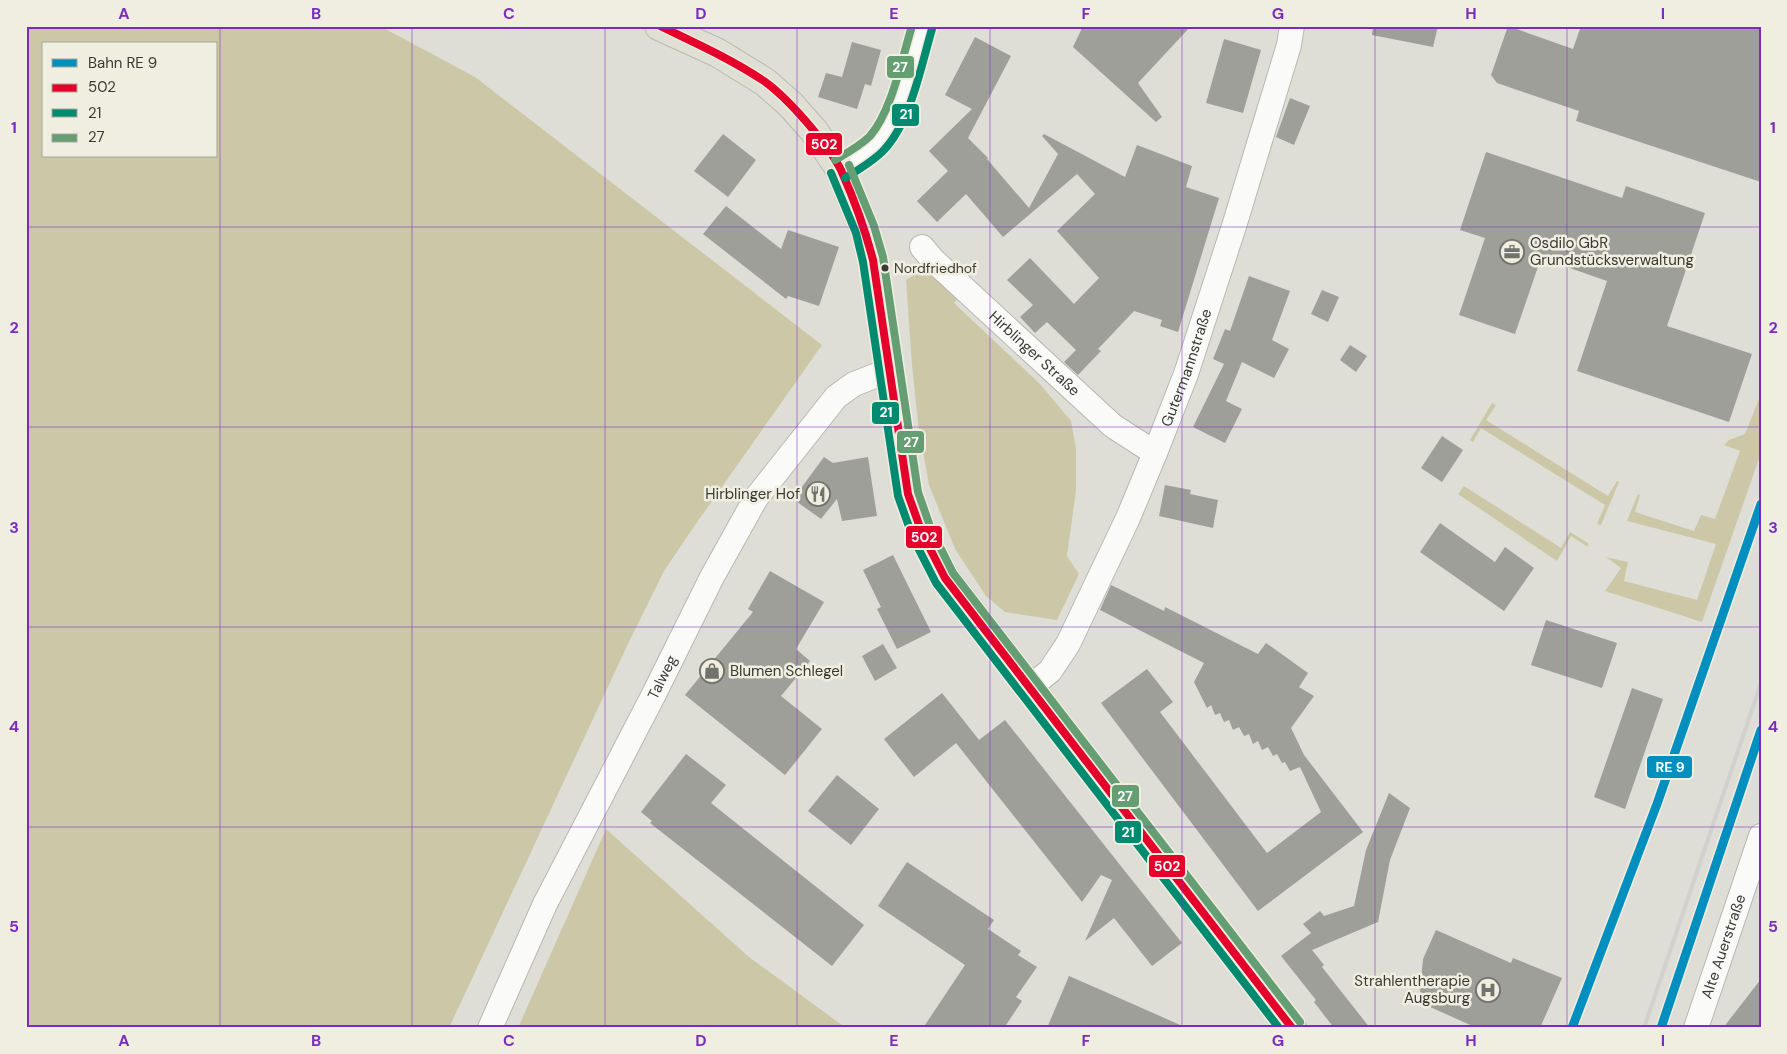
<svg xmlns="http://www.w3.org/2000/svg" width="1787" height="1054" font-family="'DM Sans',sans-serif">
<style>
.green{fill:#ccc8a7;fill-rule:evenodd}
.building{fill:#9f9f9a}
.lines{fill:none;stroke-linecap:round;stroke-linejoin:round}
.minor-casing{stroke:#b8b8b2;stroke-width:26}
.major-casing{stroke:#b9b9b6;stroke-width:30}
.minor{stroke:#fafaf9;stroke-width:24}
.major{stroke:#e0dfd3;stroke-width:28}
.rail{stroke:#d1d1ce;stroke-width:4}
.bus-1-casing{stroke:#f0eee0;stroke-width:11}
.bus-2-casing{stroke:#f0eee0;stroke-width:11}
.bus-3-casing{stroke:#f0eee0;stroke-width:11}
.bus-1{stroke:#e4002b;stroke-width:8}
.bus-2{stroke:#008b70;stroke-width:8}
.bus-3{stroke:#659e72;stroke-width:8}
.rail-1-casing{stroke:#f0eee0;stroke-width:12}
.rail-1{stroke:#008fbf;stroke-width:9}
.grid{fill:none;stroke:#7b2cbf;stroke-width:1;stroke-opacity:0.55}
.bus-dot{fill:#3a3934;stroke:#f0eee0;stroke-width:2}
.labels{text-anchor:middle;stroke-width:5;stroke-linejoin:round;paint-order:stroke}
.bus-label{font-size:14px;fill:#3a3934;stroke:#f0eee0;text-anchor:start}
.poi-label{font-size:15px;fill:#3a3934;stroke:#f0eee0;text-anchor:start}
.street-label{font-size:15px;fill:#3a3934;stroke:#f0eee0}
.line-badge{stroke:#f0eee0;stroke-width:2}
.badge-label{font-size:14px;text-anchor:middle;font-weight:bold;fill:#fff}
.neatline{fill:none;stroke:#7b2cbf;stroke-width:2}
.grid-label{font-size:16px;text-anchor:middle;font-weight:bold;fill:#7b2cbf}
</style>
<rect width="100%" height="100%" fill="#deded6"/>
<g class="green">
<path d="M26 26H380L475 77 822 345 693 528 664 571 627 646 449 1028H26ZM44 44H216V156H44Z"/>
<polygon points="926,268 958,298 954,303 1040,384 1071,421 1076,448 1076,491 1067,556 1079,574 1057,620 1005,612 986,596 955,549 929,485 918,423 912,365 906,280"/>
<polygon points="1761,394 1761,453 1702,622 1605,591 1621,568 1606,557 1628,562 1624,581 1697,600 1716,544 1627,521 1638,494 1640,495 1635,512 1694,531 1701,515 1715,519 1740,451 1724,445 1729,440 1745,434"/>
<polygon points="1492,403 1496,405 1486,420 1608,496 1617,481 1619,482 1601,525 1597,524 1605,505 1481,428 1473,442 1470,440"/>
<polygon points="1464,486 1561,548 1570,532 1588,543 1588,547 1571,536 1557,561 1458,494"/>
<polygon points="606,829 749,957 846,1028 518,1028"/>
</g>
<g class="building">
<polygon points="1083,26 1191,26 1138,83 1162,117 1156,122 1073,47"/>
<polygon points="1373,26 1438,26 1433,47 1372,35"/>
<polygon points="1508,26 1573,49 1581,26 1761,26 1761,182 1576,121 1579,111 1497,83 1491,75"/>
<polygon points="975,37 1011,56 968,138 988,158 987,159 1029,208 1058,154 1042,136 1044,134 1125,177 1137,145 1192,166 1186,187 1219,198 1178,332 1160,326 1162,320 1134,311 1098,349 1101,351 1078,375 1064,362 1076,350 1047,322 1035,333 1020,317 1033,305 1007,280 1030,258 1074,304 1099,278 1057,231 1095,194 1077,174 1003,237 966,194 937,222 917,201 948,171 929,151 972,109 945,95"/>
<polygon points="1224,39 1261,50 1243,113 1206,103"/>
<polygon points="852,42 881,50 871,86 865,84 857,109 818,97 826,73 842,77"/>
<polygon points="1290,98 1310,106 1294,145 1276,137"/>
<polygon points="723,134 756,160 728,197 694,171"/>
<polygon points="1486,152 1622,198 1626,186 1705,213 1667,326 1752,354 1729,422 1577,371 1607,281 1541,258 1515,334 1459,315 1485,238 1460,230"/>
<polygon points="726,206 781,249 788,230 839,247 819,306 788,296 786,299 703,234"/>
<polygon points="1249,276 1290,291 1272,340 1289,349 1274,378 1242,362 1226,401 1242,409 1225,443 1193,427 1224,364 1213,359 1225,329 1230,331"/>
<polygon points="1322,290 1339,297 1328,322 1311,314"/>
<polygon points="1350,345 1367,356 1356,372 1340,360"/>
<polygon points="1442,436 1463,450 1442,482 1421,468"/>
<polygon points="824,457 833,463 868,457 877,516 842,521 837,499 821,519 793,499"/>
<polygon points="1165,485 1191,490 1190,494 1218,500 1213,528 1159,516"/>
<polygon points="1440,523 1495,562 1505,547 1534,568 1504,611 1420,552"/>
<polygon points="893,555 931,632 897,649 877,609 881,607 863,570"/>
<polygon points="770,571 824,602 796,649 810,661 781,696 822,729 785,775 685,695 753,612 748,609"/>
<polygon points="1111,585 1164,611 1165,607 1258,654 1266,643 1308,673 1299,687 1314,696 1291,728 1304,755 1363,832 1258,911 1101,703 1147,669 1173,702 1160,712 1267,853 1321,812 1300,767 1290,771 1285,762 1282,763 1277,754 1273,756 1268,747 1262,750 1258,741 1253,744 1249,734 1244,736 1239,727 1233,730 1229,720 1224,722 1220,713 1215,715 1211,705 1207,708 1194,682 1204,663 1100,610"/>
<polygon points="1546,620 1617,643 1602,688 1531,665"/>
<polygon points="883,644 897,668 875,681 862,656"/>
<polygon points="1632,688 1663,699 1625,809 1594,797"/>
<polygon points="942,693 979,740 1005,720 1182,943 1152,966 1114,918 1085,941 1112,880 1101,875 1082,902 956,743 914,777 884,739"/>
<polygon points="686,754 726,785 711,803 864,925 832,966 650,823 652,821 641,812"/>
<polygon points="837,775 879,809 851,845 808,811"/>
<polygon points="1389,793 1410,808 1390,860 1378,922 1312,950 1324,965 1322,967 1370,1028 1334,1028 1314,1002 1316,1000 1281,956 1311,933 1303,924 1320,911 1324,916 1354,906 1366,850"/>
<polygon points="907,862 994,920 988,929 1021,951 1018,955 1037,967 1016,997 1022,1001 1004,1028 923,1028 965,965 878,906"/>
<polygon points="1436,930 1511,963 1513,958 1562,978 1540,1028 1477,1028 1419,1002 1423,959"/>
<polygon points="1069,976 1101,990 1187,1028 1047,1028"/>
<polygon points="1761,979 1761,1028 1723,1028"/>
</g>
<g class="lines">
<defs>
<g id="minor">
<path d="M840 169C853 161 870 152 880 139 900 112 912 59 922 26"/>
<path id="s1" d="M922 247 933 260 1113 426 1155 453"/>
<path id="s2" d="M1030 687 1050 671 1068 644 1128 518 1155 453 1186 374 1235 223 1289 45 1292 26"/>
<path id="s3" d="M490 1028 545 904 653 696 712 577 756 498 836 397 854 384 890 370"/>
<path id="s4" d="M1696 1028 1761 836"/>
</g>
<polyline id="major" points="659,26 718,53 765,82 790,104 814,131 840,169 865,230 873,260 908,494 922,533 945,578 1292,1028"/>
</defs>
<use href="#minor" class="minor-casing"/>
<use href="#major" class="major-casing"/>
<use href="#minor" class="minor"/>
<use href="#major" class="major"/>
<polyline class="rail" points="1644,1028 1761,683"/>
<defs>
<path id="bus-1" d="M660 26C695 43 731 59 764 81 789 99 827 143 841 170 854 199 865 229 873 260L908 494 922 533 945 578 1292 1028"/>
<g id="bus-2">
<polyline points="831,173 856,233 863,262 898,496 913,538 936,583 1279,1028"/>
<path d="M845 178C858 170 872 162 883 151 911 122 921 66 932 29"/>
</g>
<g id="bus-3">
<path d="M835 160C847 153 860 146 870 136 892 111 902 58 912 26"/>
<polyline points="849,165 874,226 883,257 918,492 931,529 953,573 1300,1022"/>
</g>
</defs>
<use href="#bus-1" class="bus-1-casing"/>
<use href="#bus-2" class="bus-2-casing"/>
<use href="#bus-3" class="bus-3-casing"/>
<use href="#bus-1" class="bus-1"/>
<use href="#bus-2" class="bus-2"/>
<use href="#bus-3" class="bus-3"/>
<defs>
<g id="rail-1">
<polyline points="1572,1028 1657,804 1761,504"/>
<polyline points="1661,1028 1761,730"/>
</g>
</defs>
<use href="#rail-1" class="rail-1-casing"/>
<use href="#rail-1" class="rail-1"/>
</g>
<path class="grid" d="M220 26V1028M412 26V1028M605 26V1028M797 26V1028M990 26V1028M1182 26V1028M1375 26V1028M1567 26V1028M26 227H1761M26 427H1761M26 627H1761M26 827H1761"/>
<defs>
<symbol id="office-ring" viewBox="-11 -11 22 22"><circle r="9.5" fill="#f0eee0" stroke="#73736d" stroke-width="1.5"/><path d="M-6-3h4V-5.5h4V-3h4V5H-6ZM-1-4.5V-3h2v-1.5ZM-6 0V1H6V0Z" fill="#73736d"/></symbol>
<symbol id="restaurant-ring" viewBox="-11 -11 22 22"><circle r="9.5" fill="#f0eee0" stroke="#73736d" stroke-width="1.5"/><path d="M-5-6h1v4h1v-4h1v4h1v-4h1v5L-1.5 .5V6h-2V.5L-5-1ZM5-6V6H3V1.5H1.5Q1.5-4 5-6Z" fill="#73736d"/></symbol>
<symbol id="shop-ring" viewBox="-11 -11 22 22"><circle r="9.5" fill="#f0eee0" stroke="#73736d" stroke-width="1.5"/><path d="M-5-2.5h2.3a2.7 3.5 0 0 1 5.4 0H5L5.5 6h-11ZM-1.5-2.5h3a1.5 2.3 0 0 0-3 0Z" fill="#73736d"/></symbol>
<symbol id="hospital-ring" viewBox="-11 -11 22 22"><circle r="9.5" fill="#f0eee0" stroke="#73736d" stroke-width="1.5"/><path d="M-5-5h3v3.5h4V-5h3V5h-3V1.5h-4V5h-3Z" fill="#73736d"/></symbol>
</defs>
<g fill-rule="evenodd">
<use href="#office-ring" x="1498" y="238" width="28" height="28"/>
<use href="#restaurant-ring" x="804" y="480" width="28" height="28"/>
<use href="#shop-ring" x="698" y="657" width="28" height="28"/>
<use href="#hospital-ring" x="1474" y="976" width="28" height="28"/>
</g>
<circle class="bus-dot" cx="885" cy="268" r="4.5"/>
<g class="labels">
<g class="bus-label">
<text x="894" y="273">Nordfriedhof</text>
</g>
<g class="poi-label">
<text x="1530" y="248">Osdilo GbR<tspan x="1530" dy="17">Grundstücksverwaltung</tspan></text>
<text x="800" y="499" text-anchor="end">Hirblinger Hof</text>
<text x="730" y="676">Blumen Schlegel</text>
<text x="1470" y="986" text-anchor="end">Strahlentherapie<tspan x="1470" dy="17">Augsburg</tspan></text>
</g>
<g class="street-label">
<text dy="5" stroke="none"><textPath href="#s1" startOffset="155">Hirblinger Straße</textPath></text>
<text dy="5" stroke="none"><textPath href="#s2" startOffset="359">Gutermannstraße</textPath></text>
<text dy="5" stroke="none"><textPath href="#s3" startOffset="391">Talweg</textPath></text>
<text dy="5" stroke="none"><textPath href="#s4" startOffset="86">Alte Auerstraße</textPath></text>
</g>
</g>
<g class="line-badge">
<rect x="886" y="55" width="29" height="24" rx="5" fill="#659e72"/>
<rect x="891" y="103" width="29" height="24" rx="5" fill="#008b70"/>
<rect x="805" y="132" width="38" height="24" rx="5" fill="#e4002b"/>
<rect x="871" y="401" width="29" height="24" rx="5" fill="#008b70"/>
<rect x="896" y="430" width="29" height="24" rx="5" fill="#659e72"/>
<rect x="905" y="525" width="38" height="24" rx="5" fill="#e4002b"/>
<rect x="1646" y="755" width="47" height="24" rx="5" fill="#008fbf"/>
<rect x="1111" y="784" width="29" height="24" rx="5" fill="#659e72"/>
<rect x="1114" y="820" width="28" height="24" rx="5" fill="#008b70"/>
<rect x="1148" y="854" width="38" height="24" rx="5" fill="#e4002b"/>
</g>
<g class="badge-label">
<text x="900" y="72">27</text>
<text x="906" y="119">21</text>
<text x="824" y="149">502</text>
<text x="886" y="417">21</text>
<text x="911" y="447">27</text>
<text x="924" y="542">502</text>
<text x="1670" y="772">RE 9</text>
<text x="1125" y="801">27</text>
<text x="1128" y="837">21</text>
<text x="1167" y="871">502</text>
</g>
<rect width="1787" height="1054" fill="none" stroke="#f0eee0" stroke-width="55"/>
<rect x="42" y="42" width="175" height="115" fill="#f0eee0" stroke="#a7a69b"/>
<rect x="52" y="59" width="25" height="8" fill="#008fbf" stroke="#a7a69b"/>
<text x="88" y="68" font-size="15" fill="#3a3934">Bahn RE 9</text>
<rect x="52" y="84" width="25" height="8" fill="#e4002b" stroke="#a7a69b"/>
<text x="88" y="92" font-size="15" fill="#3a3934">502</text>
<rect x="52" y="109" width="25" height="8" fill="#008b70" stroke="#a7a69b"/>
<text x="88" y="118" font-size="15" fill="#3a3934">21</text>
<rect x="52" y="134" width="25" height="8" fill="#659e72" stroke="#a7a69b"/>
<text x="88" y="142" font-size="15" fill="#3a3934">27</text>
<rect x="28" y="28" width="1732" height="998" class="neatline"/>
<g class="grid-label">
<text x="124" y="19">A</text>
<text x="316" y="19">B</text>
<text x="509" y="19">C</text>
<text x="701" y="19">D</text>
<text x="894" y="19">E</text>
<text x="1086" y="19">F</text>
<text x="1278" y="19">G</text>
<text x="1471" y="19">H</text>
<text x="1663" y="19">I</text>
<text x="14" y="133">1</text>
<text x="1773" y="133">1</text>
<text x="14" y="333">2</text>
<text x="1773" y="333">2</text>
<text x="14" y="533">3</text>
<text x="1773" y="533">3</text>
<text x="14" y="732">4</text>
<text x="1773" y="732">4</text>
<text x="14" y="932">5</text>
<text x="1773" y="932">5</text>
<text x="124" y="1046">A</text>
<text x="316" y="1046">B</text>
<text x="509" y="1046">C</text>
<text x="701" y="1046">D</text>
<text x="894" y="1046">E</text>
<text x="1086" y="1046">F</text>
<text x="1278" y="1046">G</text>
<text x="1471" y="1046">H</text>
<text x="1663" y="1046">I</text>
</g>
</svg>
